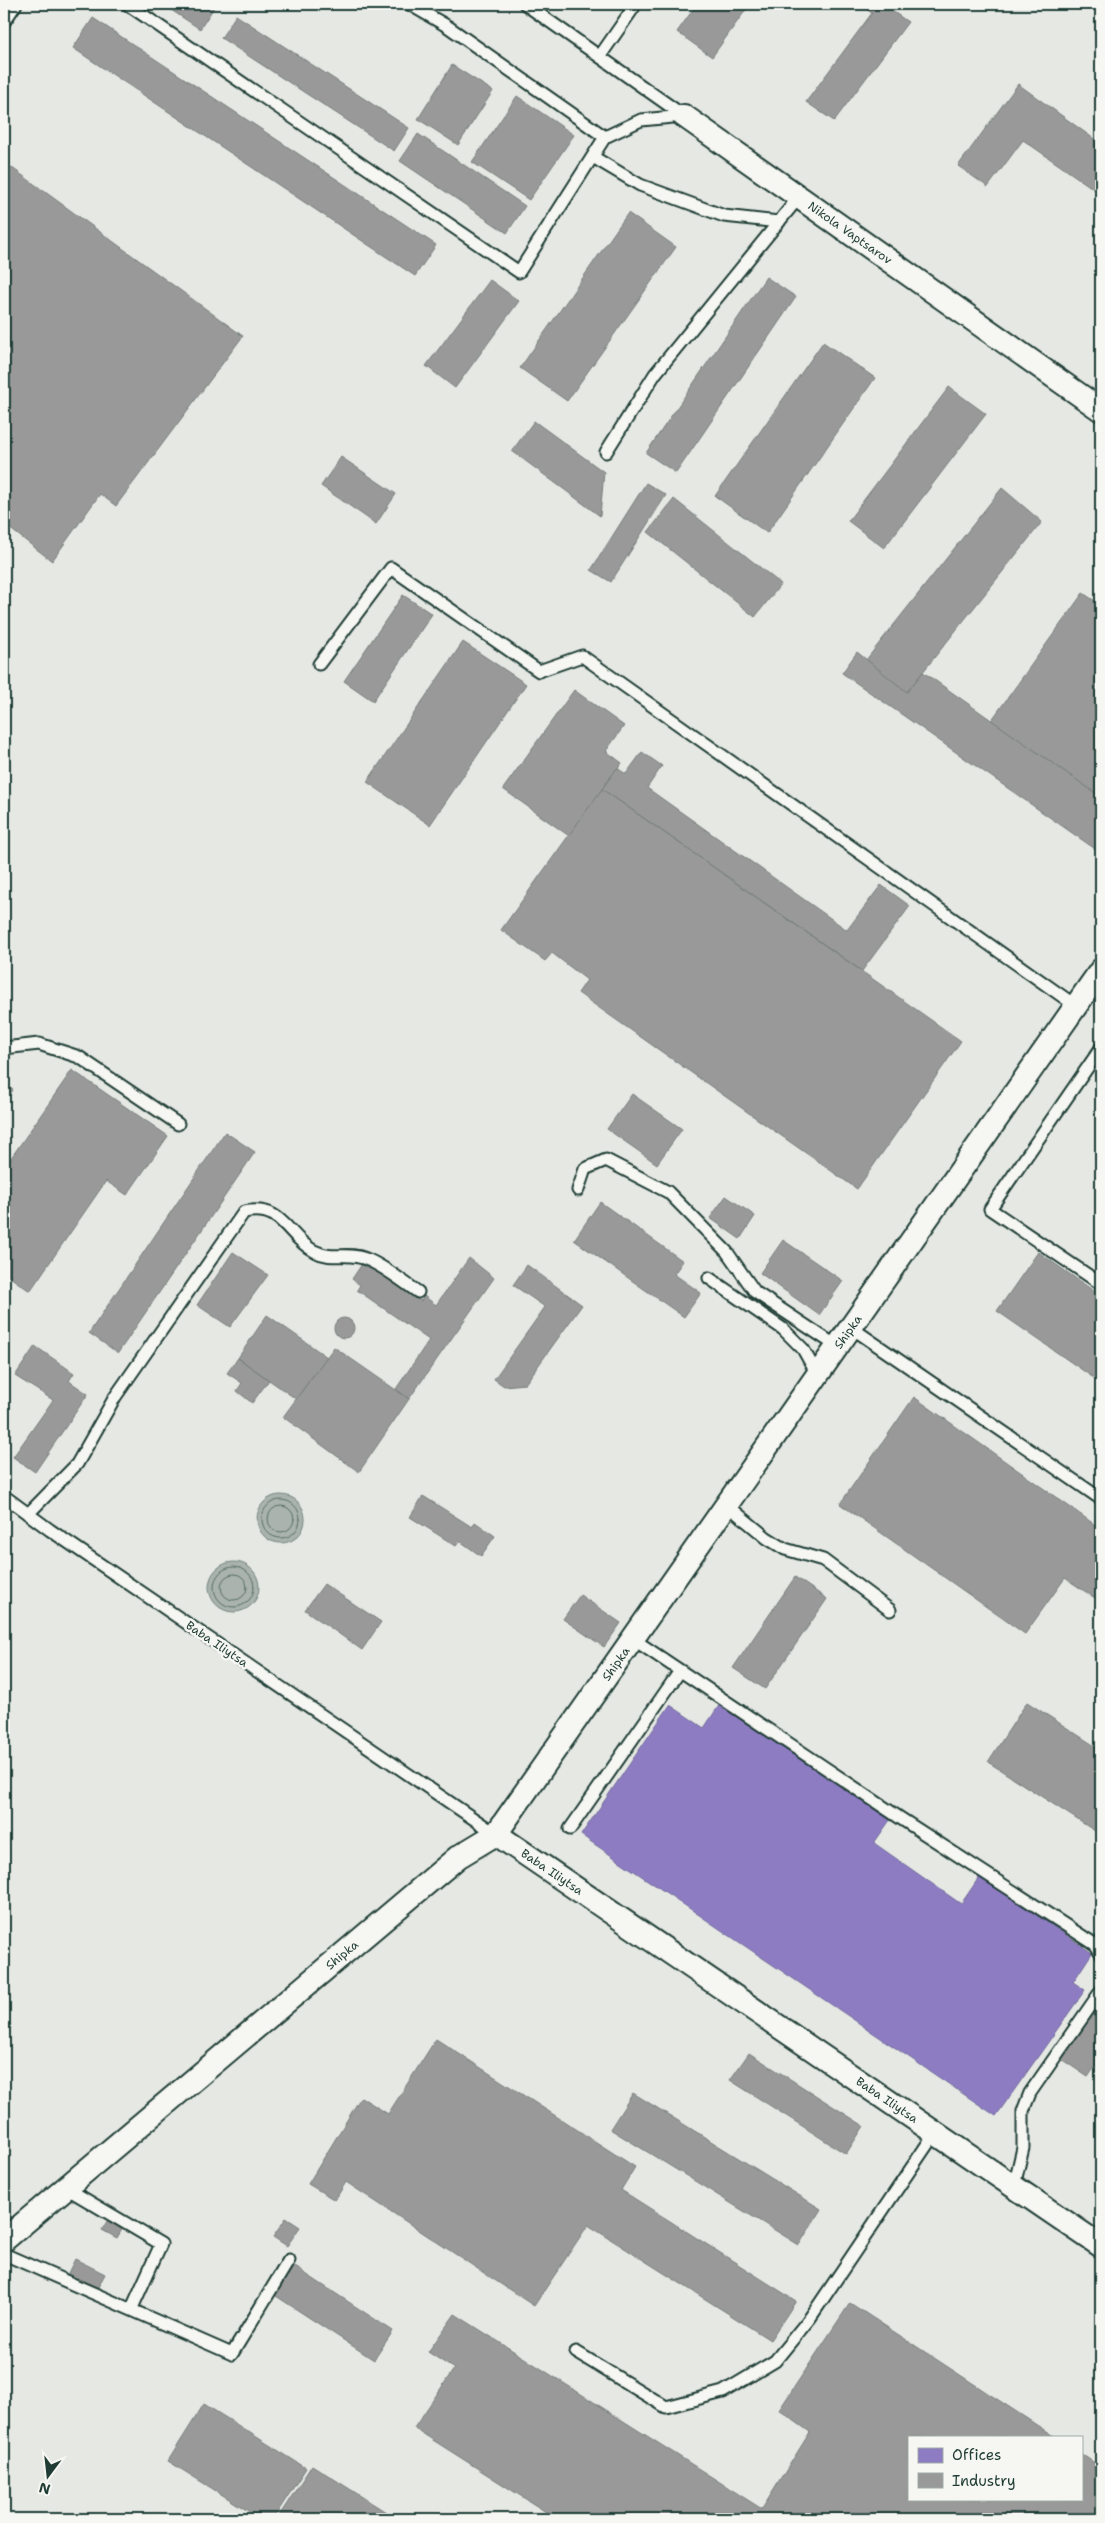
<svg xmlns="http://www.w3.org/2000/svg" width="1105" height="2523" font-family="'Shantell Sans',sans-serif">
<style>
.built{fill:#e6e8e4;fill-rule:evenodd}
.water{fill:#aab3ae;stroke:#72847d}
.offices{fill:#8e7cc3;stroke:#6d6998}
.industry{fill:#999;stroke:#747d7b}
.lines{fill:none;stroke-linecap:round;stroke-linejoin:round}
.shore{stroke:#576c65;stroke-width:1}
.service-casing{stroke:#1f3d34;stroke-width:15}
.minor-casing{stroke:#1f3d34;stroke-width:26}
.service{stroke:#f6f6f2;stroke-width:11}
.minor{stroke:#f6f6f2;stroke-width:22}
.labels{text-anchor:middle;stroke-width:5;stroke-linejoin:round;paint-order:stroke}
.street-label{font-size:12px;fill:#1f3d34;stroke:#f6f6f2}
</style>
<rect width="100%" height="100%" fill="#f6f6f2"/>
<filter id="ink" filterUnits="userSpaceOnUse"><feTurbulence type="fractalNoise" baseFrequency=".02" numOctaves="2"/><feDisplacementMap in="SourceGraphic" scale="10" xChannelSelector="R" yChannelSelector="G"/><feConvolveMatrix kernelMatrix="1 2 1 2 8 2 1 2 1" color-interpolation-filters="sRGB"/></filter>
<g filter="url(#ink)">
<path class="built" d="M4 4H1101V2519H4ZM909 2437H1081V2499H909Z"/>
<g class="water">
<circle cx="281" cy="1519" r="24"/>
<circle cx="234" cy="1587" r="25"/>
</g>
<polygon class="offices" points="720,1704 890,1820 874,1843 961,1904 980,1876 1092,1953 1073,1982 1085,1990 996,2116 581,1835 670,1705 704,1728"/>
<g class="industry">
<polygon points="162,4 216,4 200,29"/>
<polygon points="697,4 750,4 712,57 677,32"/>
<polygon points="858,4 882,4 908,22 834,121 806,102 872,13"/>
<polygon points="236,15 409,128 394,151 221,38"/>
<polygon points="93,18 436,245 415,276 73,48"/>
<polygon points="452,65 493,91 458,145 418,119"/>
<polygon points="1018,84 1101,144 1101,194 1023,140 988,187 958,166"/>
<polygon points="517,96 574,135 529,200 472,162"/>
<polygon points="418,134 525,206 507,233 400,161"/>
<polygon points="4,162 243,336 116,506 100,494 52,561 4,524"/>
<polygon points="628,213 676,247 567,401 520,368"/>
<polygon points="766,277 796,297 676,473 646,453"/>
<polygon points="490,280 519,301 455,388 426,366"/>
<polygon points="823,342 875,378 767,533 715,496"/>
<polygon points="949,387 986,414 884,548 848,521"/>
<polygon points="534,421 604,472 600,516 512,451"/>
<polygon points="341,457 396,494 376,524 321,486"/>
<polygon points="646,483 666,495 611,582 591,570"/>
<polygon points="1002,488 1042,522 907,692 866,660"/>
<polygon points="674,499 781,584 755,617 648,532"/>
<polygon points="1083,593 1101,605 1101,797 991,721"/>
<polygon points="403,595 432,614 373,701 344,681"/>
<polygon points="463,642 526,684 430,825 367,782"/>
<polygon points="857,652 907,692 923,672 1101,797 1101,853 842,673"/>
<polygon points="574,690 624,726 606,751 622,763 569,836 503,789"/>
<polygon points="642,752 662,766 647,788 847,930 881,885 910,906 862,971 602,789 617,768 626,774"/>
<polygon points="602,789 961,1041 857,1189 578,993 587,980 552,953 545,961 501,930"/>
<polygon points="72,1070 168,1136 127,1195 106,1181 30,1291 4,1273 4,1168"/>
<polygon points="4,1084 13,1090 4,1103"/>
<polygon points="632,1094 682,1129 657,1164 607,1129"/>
<polygon points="225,1132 255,1152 118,1353 89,1333"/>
<polygon points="726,1196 755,1216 740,1239 710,1218"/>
<polygon points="600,1202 683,1261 674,1274 701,1293 684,1317 574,1240"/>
<polygon points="783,1240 843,1281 819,1315 760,1273"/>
<polygon points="233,1252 268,1275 230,1327 197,1305"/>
<polygon points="1038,1252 1101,1296 1101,1383 997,1311"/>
<polygon points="469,1258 494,1278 409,1399 396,1389 429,1340 357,1290 360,1285 352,1279 364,1261 421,1301 424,1296 436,1305"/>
<polygon points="527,1265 582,1305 525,1384 504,1386 494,1379 545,1307 513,1285"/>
<polygon points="267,1315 327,1357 296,1399 238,1358"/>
<circle cx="344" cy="1328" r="10"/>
<polygon points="35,1346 74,1373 69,1381 88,1394 35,1472 13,1457 53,1400 15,1376"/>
<polygon points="334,1347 409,1399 359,1472 283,1417"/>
<polygon points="238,1358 269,1380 252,1403 237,1391 242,1383 227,1373"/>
<polygon points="914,1397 1101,1529 1101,1602 1065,1578 1025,1634 840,1504"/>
<polygon points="423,1496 472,1527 475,1522 495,1536 481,1556 460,1541 456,1546 410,1517"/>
<polygon points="795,1577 827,1599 765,1689 733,1668"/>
<polygon points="324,1584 381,1622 362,1650 305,1610"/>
<polygon points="580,1595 621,1623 604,1647 563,1619"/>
<polygon points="1027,1702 1101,1750 1101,1835 988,1762"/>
<polygon points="1101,1996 1101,2058 1088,2077 1058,2057"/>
<polygon points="436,2039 635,2167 621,2190 796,2301 770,2340 588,2225 534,2306 346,2182 335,2200 308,2184 361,2097 388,2114"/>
<polygon points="749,2053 864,2126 846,2154 730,2080"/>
<polygon points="633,2093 821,2209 799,2245 610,2129"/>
<polygon points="110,2216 125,2224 117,2238 102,2230"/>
<polygon points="286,2218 300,2227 287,2246 273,2237"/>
<polygon points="75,2259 105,2274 97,2289 67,2275"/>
<polygon points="292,2265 393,2331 374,2360 273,2294"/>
<polygon points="850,2303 1055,2437 909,2437 909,2499 1081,2499 1081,2454 1101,2467 1101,2519 557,2519 414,2428 454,2369 428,2352 455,2314 762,2509 810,2432 779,2410"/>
<polygon points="204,2404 306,2468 273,2519 261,2519 168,2461"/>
<polygon points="312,2465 397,2519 277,2519"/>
</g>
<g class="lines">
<g class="shore">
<circle cx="281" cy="1519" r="19"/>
<circle cx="281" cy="1519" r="13"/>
<circle cx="234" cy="1587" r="20"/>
<circle cx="234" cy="1587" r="13"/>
</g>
<defs>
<g id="service">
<polyline points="127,4 519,272 605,137"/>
<polyline points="409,4 447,26 605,137 641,120 684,116"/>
<polyline points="525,4 684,116"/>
<polyline points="4,22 16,4"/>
<polyline points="600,56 636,4"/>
<polyline points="593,157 640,185 724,216 779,222"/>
<polyline points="606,452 655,374 799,197"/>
<polyline points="319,664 391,568 539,671 582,656 1076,1006"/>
<polyline points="4,1048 39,1044 79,1057 178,1124"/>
<polyline points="1101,1048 990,1209 1101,1284"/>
<polyline points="578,1190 585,1169 606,1160 668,1192 727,1252 755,1292 838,1347"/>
<polyline points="709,1278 783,1329 803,1349 818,1376"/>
<polyline points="852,1328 1101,1499"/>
<polyline points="4,1496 50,1530 496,1834"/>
<polyline points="727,1505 767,1538 785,1549 823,1560 890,1610"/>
<path d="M28 1514 77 1464 115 1397 244 1212C284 1204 286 1236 314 1251 334 1261 347 1251 366 1259 384 1266 402 1281 418 1292"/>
<polyline points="633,1639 900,1818 1096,1945 1101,1953"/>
<polyline points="570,1829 680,1671"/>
<polyline points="1014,2186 1023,2148 1023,2111 1030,2093 1101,1991"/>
<polyline points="66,2188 161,2244 132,2308"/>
<polyline points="4,2254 232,2354 289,2260"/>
<polyline points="576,2352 666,2407 723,2392 775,2361 810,2318 935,2133"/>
</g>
<g id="minor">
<polyline points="684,116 1101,410"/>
<polyline points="496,1834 1101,2246"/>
<polyline points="4,2240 458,1857 496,1834 1101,970"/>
</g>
</defs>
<use href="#service" class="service-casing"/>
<use href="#minor" class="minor-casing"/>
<use href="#service" class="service"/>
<use href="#minor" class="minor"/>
</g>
</g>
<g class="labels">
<g class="street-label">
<text transform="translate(850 233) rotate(35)" y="4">Nikola Vaptsarov</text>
<text transform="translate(848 1332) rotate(-55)" y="4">Shipka</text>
<text transform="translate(217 1644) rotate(34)" y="4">Baba Iliytsa</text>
<text transform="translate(616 1664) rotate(-55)" y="4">Shipka</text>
<text transform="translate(552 1872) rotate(34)" y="4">Baba Iliytsa</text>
<text transform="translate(342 1955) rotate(-40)" y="4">Shipka</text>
<text transform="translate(887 2100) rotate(34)" y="4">Baba Iliytsa</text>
</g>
</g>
<rect width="1105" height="2523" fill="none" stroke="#f6f6f2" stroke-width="20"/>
<rect x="10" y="10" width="1085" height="2503" fill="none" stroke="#1f3d34" stroke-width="2" filter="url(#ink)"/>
<rect x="908" y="2436" width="175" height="65" fill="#f6f6f2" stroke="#a0aca6"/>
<rect x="918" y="2448" width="25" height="15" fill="#8e7cc3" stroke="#a0aca6"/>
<text x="952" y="2460" font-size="15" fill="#1f3d34">Offices</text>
<rect x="918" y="2473" width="25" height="15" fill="#999999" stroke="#a0aca6"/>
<text x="952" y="2486" font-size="15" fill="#1f3d34">Industry</text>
<g transform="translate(48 2476) rotate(195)" stroke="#f6f6f2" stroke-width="4" paint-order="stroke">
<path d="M0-4L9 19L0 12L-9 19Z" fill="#1f3d34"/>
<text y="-8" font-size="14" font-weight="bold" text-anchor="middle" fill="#1f3d34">N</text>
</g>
</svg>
